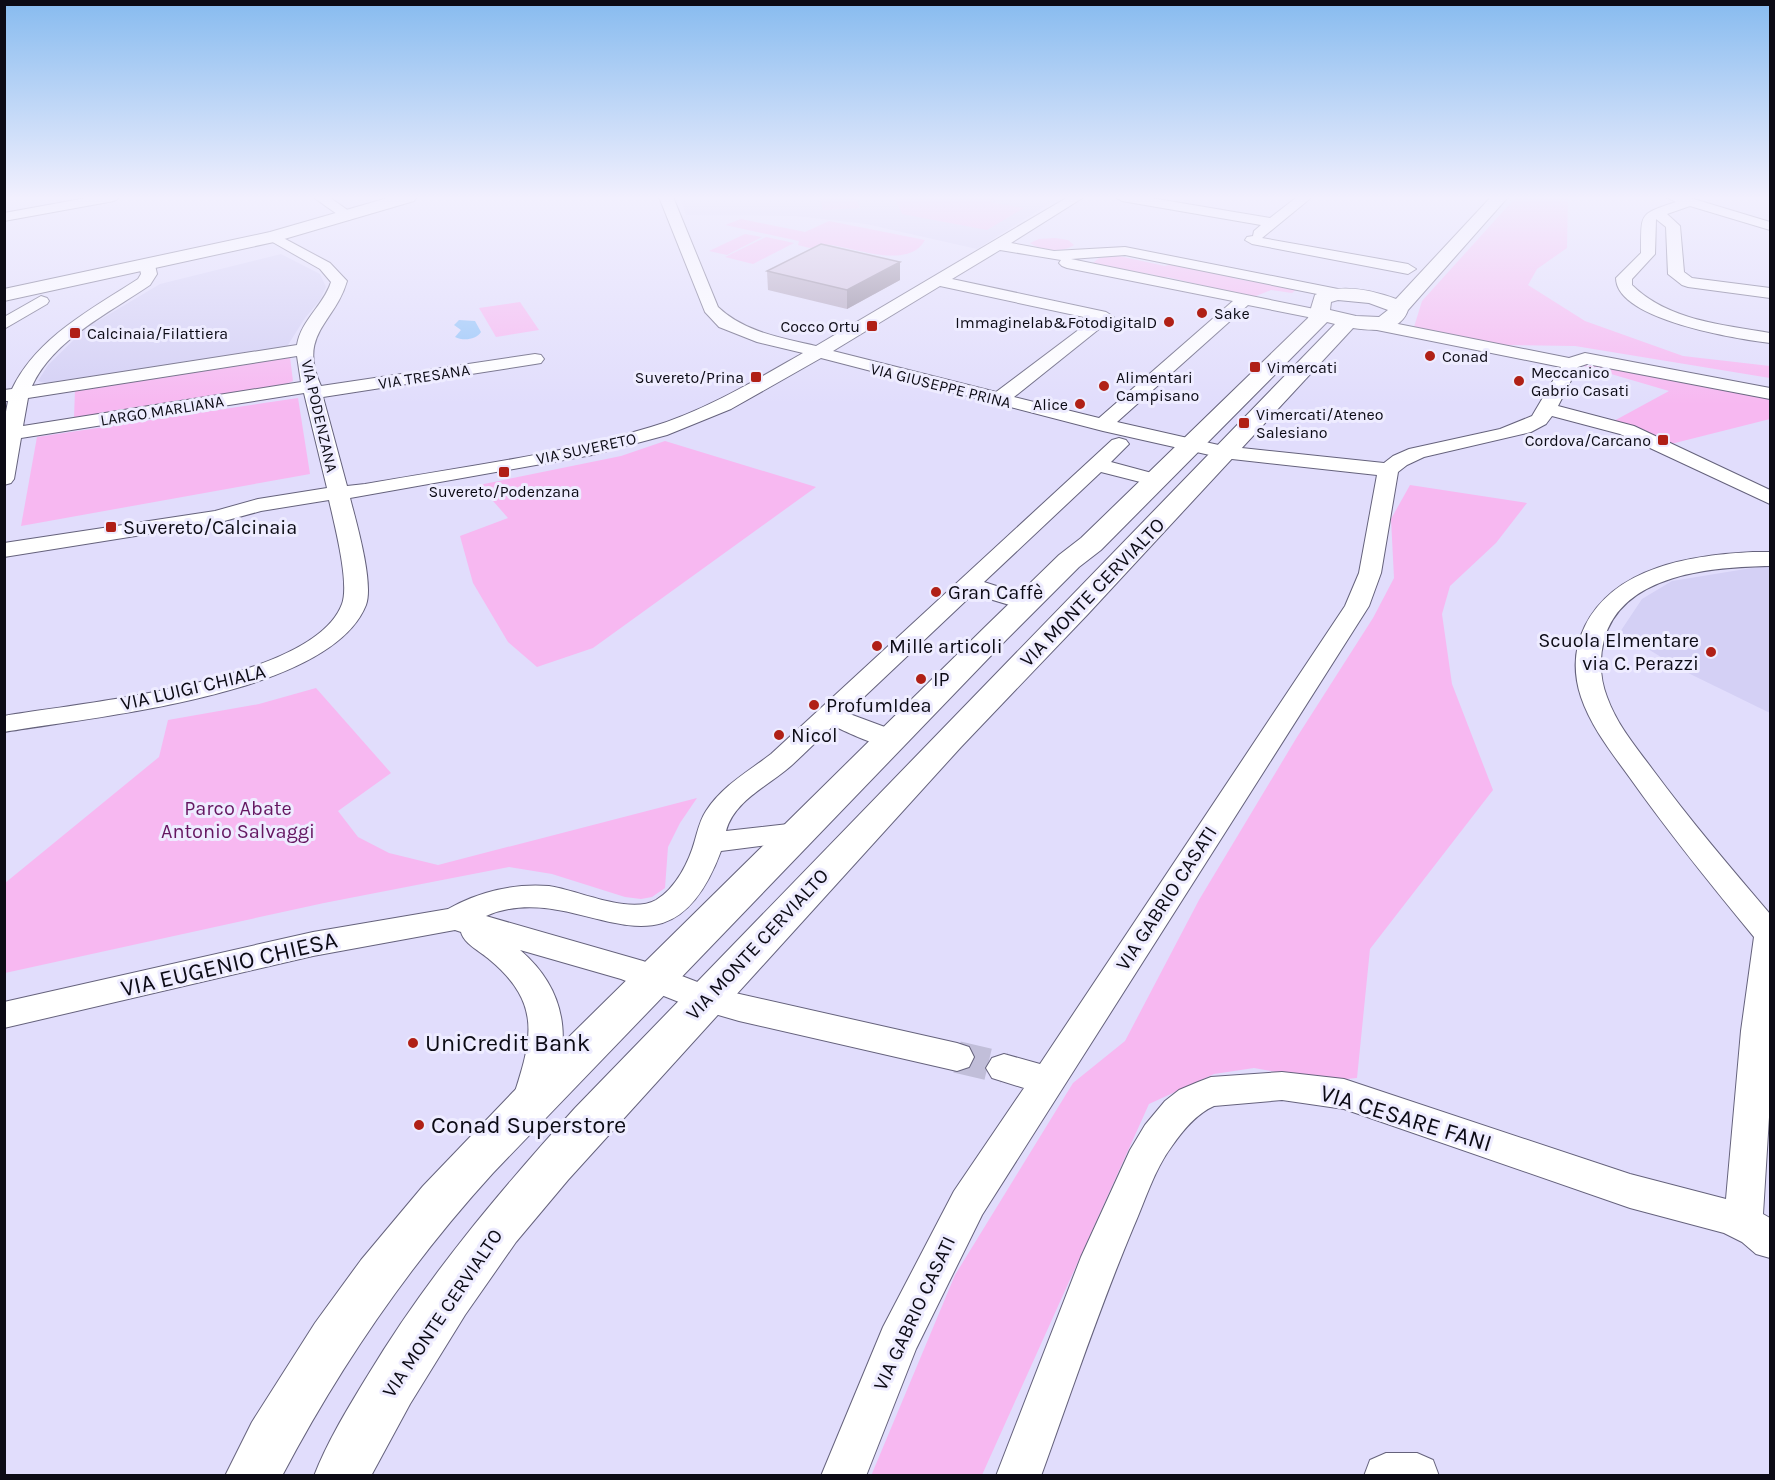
<svg xmlns="http://www.w3.org/2000/svg" width="1775" height="1480" font-family="Karla,sans-serif">
<style>
.built{fill:#d4d0f5}
.green{fill:#f7b8f1}
.water{fill:#95c5f9}
.lines{fill:none;stroke-linecap:round;stroke-linejoin:round}
.street-tunnel{stroke:#c1bed9;stroke-width:32;stroke-dasharray:32 16;stroke-linecap:butt}
.street-casing{stroke:#65627c;stroke-width:2}
.secondary-casing{stroke:#65627c;stroke-width:2}
.street{fill:#fff;fill-rule:evenodd}
.secondary{fill:#fff;fill-rule:evenodd}
.wall{fill:#b2a5bd}
.shaded-wall{fill:#91869a}
.building{fill:#cfc0dc;stroke:#91869a;stroke-width:1.5}
.poi-dot{fill:#b02016;stroke:#eeecff;stroke-width:2}
.labels{text-anchor:middle;stroke-width:6;stroke-linejoin:round;paint-order:stroke}
.far-poi-label{font-size:16px;fill:#0c0b15;stroke:#eeecff;text-anchor:start}
.far-street-label{font-size:16px;fill:#0c0b15;stroke:#eeecff}
.poi-label{font-size:20px;fill:#0c0b15;stroke:#eeecff;text-anchor:start}
.street-label{font-size:20px;fill:#0c0b15;stroke:#eeecff}
.park-label{font-size:20px;fill:#641661;stroke:#eeecff}
.near-street-label{font-size:24px;fill:#0c0b15;stroke:#eeecff}
.near-poi-label{font-size:24px;fill:#0c0b15;stroke:#eeecff;text-anchor:start}
</style>
<rect width="100%" height="100%" fill="#e1ddfc"/>
<g class="built">
<polygon points="680,197 1060,197 977,249 866,224 796,216 686,215"/>
<polygon points="281,254 320,274 326,287 320,300 305,318 286,348 45,383 38,381 48,365 86,328 160,284"/>
<polygon points="1770,565 1770,713 1684,671 1620,632 1642,599 1672,581"/>
</g>
<g class="green">
<polygon points="819,197 855,197 860,208 823,210"/>
<polygon points="894,197 998,197 990,202 1024,208 987,230 902,214"/>
<polygon points="1516,197 1568,197 1567,248 1537,269 1528,285 1585,321 1683,356 1770,366 1770,378 1575,346 1500,345 1439,334 1414,327 1422,301"/>
<path d="M741 219 805 232 829 221 925 240C909 270 855 248 831 245 823 244 819 248 812 248 808 248 803 246 798 245L799 241 725 225Z"/>
<polygon points="745,234 762,237 727,255 709,251"/>
<polygon points="766,237 794,243 753,264 725,257"/>
<path d="M1055 238 1068 240 1074 245C1063 253 1041 251 1030 243L1039 239Z"/>
<path d="M1124 254 1119 256 1165 266 1173 264 1236 275 1233 278C1255 283 1275 283 1298 288L1292 293 1271 290 1256 296H1247L1167 277 1163 279 1152 277 1155 275C1135 270 1112 274 1093 263L1099 258Z"/>
<polygon points="520,302 539,330 496,337 479,308"/>
<polygon points="290,357 293,381 284,385 74,418 75,390"/>
<polygon points="1586,359 1770,395 1770,419 1667,445 1612,422 1669,391 1577,364"/>
<polygon points="298,398 310,474 21,526 37,437"/>
<polygon points="665,441 816,487 593,648 537,667 508,642 473,583 460,536 508,518 479,485 621,456"/>
<polygon points="1410,485 1527,503 1496,543 1450,586 1442,614 1452,684 1493,790 1370,949 1357,1078 1326,1081 1254,1068 1214,1074 1149,1104 982,1475 871,1476 955,1275 1073,1083 1125,1041 1199,900 1297,737 1373,618 1394,578 1391,519"/>
<polygon points="316,688 391,773 338,811 358,837 389,853 438,865 697,798 680,823 668,847 665,888 652,897 641,899 625,897 552,874 509,867 324,903 5,973 5,883 159,757 168,720 259,704"/>
</g>
<path class="water" d="M459 320 475 321 481 332C476 340 463 341 455 337L461 330 454 325Z"/>
<g class="lines">
<polyline class="street-tunnel" points="957,1057 1004,1068"/>
<defs>
<g id="street">
<polygon points="92,197 121,197 114,201 4,221 4,213"/>
<polygon points="313,197 329,197 356,216 349,220 344,219"/>
<path d="M659 197H673L718 307C744 332 782 338 816 346L1068 197H1084L1011 243 1054 251 1125 247 1343 290 1345 293 1337 298 1125 255 1071 259 1324 311 1326 314 1318 319 1248 305 1117 422 1223 446 1384 463 1393 456 1409 449 1500 429 1532 416 1561 367 1367 328 1365 324 1373 319 1569 358 1585 353 1770 388V399L1587 364 1578 367 1558 406 1634 426 1770 490V504L1620 434 1552 416 1546 424 1531 432 1424 457 1407 465 1398 472 1381 573 1369 606 982 1215 916 1349 866 1476H821L883 1327 954 1191 1024 1088 992 1078 986 1068 992 1058 1004 1054 1040 1064 1345 606 1359 573 1377 475 1223 458 1103 431 821 358 731 409 667 435 592 455 350 498C356 521 374 583 366 605 330 696 91 717 4 732V716C79 703 313 682 342 604 350 583 334 523 329 500L261 511 217 523 4 557V543L215 511 258 499 327 488 304 393 21 438 14 479 11 483 4 485V422L8 401H4V390L12 389C37 337 92 309 138 279L141 274 139 265 142 262 147 260 155 265 157 274 150 285C109 313 53 340 32 386L297 345C301 320 324 305 331 282L320 269 269 240 267 237 269 234 274 233 330 263 347 281C335 323 297 334 321 386L535 354 541 355 544 359 541 363 535 364 323 397 347 486 365 484C460 467 560 455 651 427 705 411 754 381 803 353L757 342 719 327 705 312ZM1000 250 1061 260 1059 263 1062 266 1067 268 1233 301 1099 418 1014 397 1114 317 1106 312 952 279ZM940 286 1093 319 996 392 833 351ZM297 356 301 382 23 426 28 398Z"/>
<polygon points="1115,197 1145,197 1270,218 1297,197 1312,197 1262,238 1408,264 1416,269 1408,274 1252,244 1245,240 1247,237 1253,236 1254,231 1261,225 1122,201"/>
<path d="M1666 197H1687L1770 222V230L1690 206 1667 214 1680 226 1684 272 1692 278 1770 288V298L1688 287 1682 285 1668 274 1666 227 1656 219 1655 254 1632 279V285C1667 320 1723 325 1770 333V343C1738 339 1616 320 1616 278L1641 253C1642 213 1637 215 1676 202Z"/>
<polygon points="41,296 47,298 49,301 47,304 4,329 4,317"/>
<path d="M1119 438 1126 440 1129 444 1111 462 1163 476 1166 480 1163 484 1156 486 1101 472 984 582 1034 598 1038 603 1034 608 1026 610 973 594 847 713 901 733 904 739 901 745C879 750 853 734 833 726 819 739 806 752 792 765 770 785 734 800 726 831L797 823 807 826 812 833 807 840 721 851C666 999 580 875 486 916L643 961 713 988 957 1043 969 1047 974 1057 969 1067 957 1071 739 1021 694 1008 621 979 520 950C573 995 572 1053 543 1111L530 1116 517 1111 512 1101C531 1042 544 1005 490 960 480 951 464 944 461 932L455 930 313 956 4 1028V1002L313 932 448 909C478 892 514 883 549 886 578 890 629 915 656 900 676 888 689 862 695 840 698 830 700 820 706 811 722 786 749 771 771 754L1112 440Z"/>
<path d="M1753 552H1770V566C1714 567 1622 573 1604 640 1599 659 1600 679 1607 697 1617 725 1636 747 1653 770 1690 820 1730 867 1770 914V1101L1763 1214 1770 1218V1258L1756 1254 1742 1242 1724 1233 1630 1208 1344 1109 1282 1100 1214 1106C1196 1114 1183 1130 1172 1146 1154 1170 1145 1201 1133 1228 1099 1309 1071 1393 1041 1476H996L1081 1257 1130 1150 1145 1125 1165 1101 1179 1090 1198 1082 1211 1077 1282 1072 1344 1079 1630 1174 1726 1199 1741 1031 1754 937C1711 885 1669 833 1630 778 1612 753 1591 727 1581 697 1573 673 1574 648 1585 626 1615 566 1693 555 1753 552Z"/>
<polygon points="1386,1453 1417,1453 1433,1460 1439,1476 1364,1476 1370,1460"/>
</g>
<g id="secondary">
<polygon points="391,197 416,197 414,201 274,242 4,301 4,289 270,232"/>
<path d="M1491 197H1508L1408 310C1400 333 1374 331 1353 328L1088 614 961 747 568 1180 516 1242 465 1315 410 1404 371 1476H314C328 1440 348 1408 368 1375 427 1277 499 1192 575 1108L1335 324 1327 322 1101 550 1079 567 1007 639 493 1173C410 1264 340 1366 282 1476H225L252 1422 315 1323 361 1260 423 1186 513 1092 985 627 1059 555 1081 538 1308 318 1315 295C1341 283 1371 290 1396 299ZM1338 300 1369 303 1388 310 1379 317 1356 316 1330 310 1331 302Z"/>
</g>
</defs>
<use href="#street" class="street-casing"/>
<use href="#secondary" class="secondary-casing"/>
<use href="#street" class="street"/>
<use href="#secondary" class="secondary"/>
</g>
<polygon class="wall" points="767,271 900,280 847,309 768,290"/>
<polygon class="shaded-wall" points="900,262 900,280 847,309 847,290"/>
<polygon class="building" points="821,244 900,262 847,290 767,271"/>
<linearGradient id="sky" x2="0" y2="1"><stop stop-color="#87bbef"/><stop offset="0.49" stop-color="#f2f0fe"/><stop offset="1" stop-color="#f2f0fe" stop-opacity="0"/></linearGradient>
<rect width="1775" height="404" fill="url(#sky)"/>
<g class="poi-dot">
<circle cx="1202" cy="313" r="6"/>
<circle cx="1169" cy="322" r="6"/>
<rect x="866" y="320" width="12" height="12" rx="3"/>
<rect x="69" y="327" width="12" height="12" rx="3"/>
<circle cx="1430" cy="356" r="6"/>
<rect x="1249" y="361" width="12" height="12" rx="3"/>
<rect x="750" y="371" width="12" height="12" rx="3"/>
<circle cx="1519" cy="381" r="6"/>
<circle cx="1104" cy="386" r="6"/>
<circle cx="1080" cy="404" r="6"/>
<rect x="1238" y="417" width="12" height="12" rx="3"/>
<rect x="1657" y="434" width="12" height="12" rx="3"/>
<rect x="498" y="466" width="12" height="12" rx="3"/>
<rect x="105" y="521" width="12" height="12" rx="3"/>
<circle cx="936" cy="592" r="6"/>
<circle cx="877" cy="646" r="6"/>
<circle cx="1711" cy="652" r="6"/>
<circle cx="921" cy="679" r="6"/>
<circle cx="814" cy="705" r="6"/>
<circle cx="779" cy="735" r="6"/>
<circle cx="413" cy="1043" r="6"/>
<circle cx="419" cy="1125" r="6"/>
</g>
<g class="labels">
<g class="far-poi-label">
<text x="1214" y="319">Sake</text>
<text x="1157" y="328" text-anchor="end">Immaginelab&amp;FotodigitalD</text>
<text x="860" y="332" text-anchor="end">Cocco Ortu</text>
<text x="87" y="339">Calcinaia/Filattiera</text>
<text x="1442" y="362">Conad</text>
<text x="1267" y="373">Vimercati</text>
<text x="1531" y="378">Meccanico<tspan x="1531" dy="18">Gabrio Casati</tspan></text>
<text x="744" y="383" text-anchor="end">Suvereto/Prina</text>
<text x="1116" y="383">Alimentari<tspan x="1116" dy="18">Campisano</tspan></text>
<text x="1068" y="410" text-anchor="end">Alice</text>
<text x="1256" y="420">Vimercati/Ateneo<tspan x="1256" dy="18">Salesiano</tspan></text>
<text x="1651" y="446" text-anchor="end">Cordova/Carcano</text>
<text x="504" y="497" text-anchor="middle">Suvereto/Podenzana</text>
</g>
<g class="far-street-label">
<text transform="translate(424 376) rotate(-9)" y="6">VIA TRESANA</text>
<text transform="translate(941 385) rotate(14)" y="6">VIA GIUSEPPE PRINA</text>
<text transform="translate(162 410) rotate(-9)" y="6">LARGO MARLIANA</text>
<text transform="translate(320 416) rotate(77)" y="6">VIA PODENZANA</text>
<text transform="translate(586 448) rotate(-12)" y="6">VIA SUVERETO</text>
</g>
<g class="poi-label">
<text x="123" y="534">Suvereto/Calcinaia</text>
<text x="948" y="599">Gran Caffè</text>
<text x="1699" y="647" text-anchor="end">Scuola Elmentare<tspan x="1699" dy="23">via C. Perazzi</tspan></text>
<text x="889" y="653">Mille articoli</text>
<text x="933" y="686">IP</text>
<text x="826" y="712">ProfumIdea</text>
<text x="791" y="742">Nicol</text>
</g>
<g class="street-label">
<text transform="translate(1092 592) rotate(-46)" y="7">VIA MONTE CERVIALTO</text>
<text transform="translate(193 687) rotate(-13)" y="7">VIA LUIGI CHIALA</text>
<text transform="translate(1166 898) rotate(-57)" y="7">VIA GABRIO CASATI</text>
<text transform="translate(757 944) rotate(-47)" y="7">VIA MONTE CERVIALTO</text>
<text transform="translate(442 1313) rotate(-56)" y="7">VIA MONTE CERVIALTO</text>
<text transform="translate(914 1313) rotate(-65)" y="7">VIA GABRIO CASATI</text>
</g>
<g class="park-label">
<text x="238" y="815">Parco Abate<tspan x="238" dy="23">Antonio Salvaggi</tspan></text>
</g>
<g class="near-street-label">
<text transform="translate(229 964) rotate(-13)" y="8">VIA EUGENIO CHIESA</text>
<text transform="translate(1406 1118) rotate(17)" y="8">VIA CESARE FANI</text>
</g>
<g class="near-poi-label">
<text x="425" y="1051">UniCredit Bank</text>
<text x="431" y="1133">Conad Superstore</text>
</g>
</g>
<rect width="1775" height="1480" fill="none" stroke="#0c0b15" stroke-width="12"/>
</svg>
